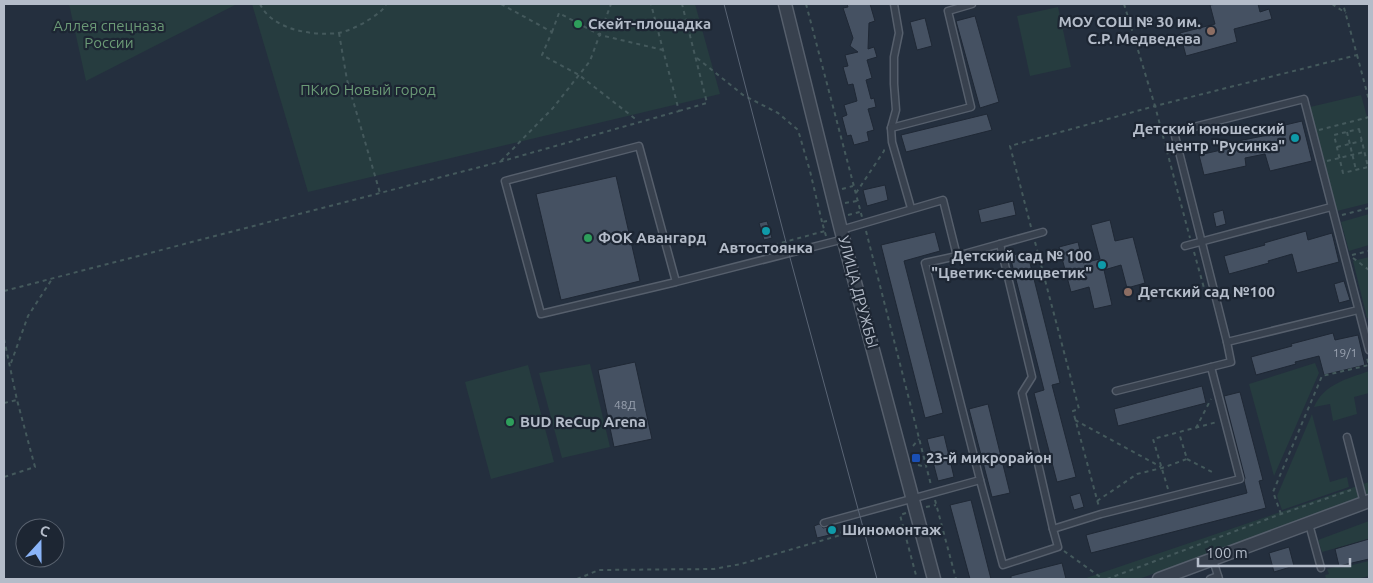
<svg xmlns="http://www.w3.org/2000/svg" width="1373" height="583" font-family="Ubuntu,sans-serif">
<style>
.green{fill:#263c3f}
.building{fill:#455162;stroke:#1f2835}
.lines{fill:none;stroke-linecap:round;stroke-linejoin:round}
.service-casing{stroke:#565f6c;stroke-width:9}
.minor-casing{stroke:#565f6c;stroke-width:15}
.path{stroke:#44595c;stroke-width:2;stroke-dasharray:4 4;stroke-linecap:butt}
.service{stroke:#38414e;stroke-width:6}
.minor{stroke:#38414e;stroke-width:12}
.tram{stroke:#5a6575;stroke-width:1}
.leisure-dot{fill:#2e9e5b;stroke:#1d2633;stroke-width:2}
.education-dot{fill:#8d6e63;stroke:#1d2633;stroke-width:2}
.culture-dot{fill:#0f9aa8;stroke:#1d2633;stroke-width:2}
.transit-dot{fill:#1a4fb4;stroke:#1d2633;stroke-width:2}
.labels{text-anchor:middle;stroke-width:4.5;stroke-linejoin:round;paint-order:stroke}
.number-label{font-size:12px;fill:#98a1af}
.poi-label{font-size:15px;font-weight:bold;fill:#b4bcc9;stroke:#1d2633;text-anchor:start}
.park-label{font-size:15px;fill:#6b9a76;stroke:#1d2633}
.street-label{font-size:15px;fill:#b4bcc9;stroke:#1d2633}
</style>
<rect width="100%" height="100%" fill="#242f3e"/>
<g class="green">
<polygon points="69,4 237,4 86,81"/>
<polygon points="252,4 695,4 720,94 308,192"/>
<polygon points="1058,7 1071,67 1030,76 1017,16"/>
<polygon points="1361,95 1369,124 1369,203 1337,211 1310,107"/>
<polygon points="1369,214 1369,245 1349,251 1341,222"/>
<polygon points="1369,257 1369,318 1367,318 1353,261"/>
<polygon points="1315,363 1319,373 1274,476 1249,384"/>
<polygon points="590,364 610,447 562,458 539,373"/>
<polygon points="528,365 554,462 491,479 465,382"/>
<path d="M1369 371V393L1354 397 1357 414 1333 421 1330 404 1314 407C1324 384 1347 379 1369 371Z"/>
<polygon points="1312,414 1330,482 1347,477 1349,487 1282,510 1277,496"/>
<polygon points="1369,482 1369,496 1139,579 1083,579"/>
<polygon points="1369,521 1369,539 1322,552 1318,540"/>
<polygon points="1369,561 1369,576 1357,579 1326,579 1325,575 1329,574 1327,569 1339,566 1340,568"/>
</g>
<g class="building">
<polygon points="847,4 870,4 875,21 869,23 868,49 874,47 877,57 867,60 872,78 866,80 871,99 874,98 876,107 868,109 874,130 867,132 869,141 854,145 851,135 847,136 842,117 847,115 844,105 857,101 853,84 848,85 843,67 848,66 845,55 858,52 850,46 853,38 843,8 848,7"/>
<polygon points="1217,4 1258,4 1260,12 1269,9 1272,19 1234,29 1237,42 1186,56 1180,33 1215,24 1210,5"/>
<polygon points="975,16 999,102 980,108 956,21"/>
<polygon points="925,18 932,46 917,50 910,22"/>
<polygon points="987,114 992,130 906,152 901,135"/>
<polygon points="1302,121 1312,161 1270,171 1265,154 1245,158 1246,166 1204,175 1199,155 1239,146 1238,141 1283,132 1281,126"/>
<polygon points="616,176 640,281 561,300 536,194"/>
<polygon points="885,185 888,200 867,206 863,190"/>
<polygon points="1013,201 1016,215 981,223 978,210"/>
<polygon points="1223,210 1226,224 1216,227 1213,213"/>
<polygon points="1110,220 1115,241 1133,237 1145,283 1127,288 1121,265 1104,270 1112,305 1094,309 1089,287 1071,292 1059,247 1078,242 1083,263 1100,259 1091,225"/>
<polygon points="767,221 772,238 764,240 759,223"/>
<polygon points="1306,231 1308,240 1332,233 1339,262 1297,273 1292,254 1268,261 1269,263 1229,274 1224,256 1265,245 1264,243"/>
<polygon points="935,232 940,251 904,261 943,413 925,418 881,245"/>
<polygon points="1027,251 1060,383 1052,385 1076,477 1057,482 1034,393 1044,390 1010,256"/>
<polygon points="1344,281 1350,300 1339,303 1334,284"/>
<polygon points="1333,333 1335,340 1358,335 1365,365 1324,375 1319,356 1295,362 1296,364 1256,375 1251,357 1292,346 1291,344"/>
<polygon points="635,362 652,439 614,447 598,370"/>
<polygon points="1202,386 1206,403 1118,426 1114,409"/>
<polygon points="1240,392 1263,480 1259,481 1266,508 1091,553 1086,535 1247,493 1244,481 1245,478 1224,396"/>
<polygon points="988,404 1010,493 992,497 969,409"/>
<polygon points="944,435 954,477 938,481 927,439"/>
<polygon points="1080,493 1084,507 1074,510 1070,496"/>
<polygon points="971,500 991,579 970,579 950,505"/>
<polygon points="819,524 823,528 836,525 838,533 817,538 814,526"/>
<polygon points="1369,539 1369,559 1339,566 1335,549"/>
<polygon points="1289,547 1294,566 1274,572 1269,553"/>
<polygon points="1062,563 1066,579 1011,579 1011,576"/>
</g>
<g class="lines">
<defs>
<g id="service">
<polyline points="894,4 899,33 894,57 894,84 896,110 891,128 892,142 911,208"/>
<polyline points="891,128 971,107 948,11 972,4"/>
<polyline points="1000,244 1032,377 1022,393 1053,529"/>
<polyline points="1185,246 1331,207"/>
<polyline points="957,256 1043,232"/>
<polyline points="676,282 541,314 505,181 639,146 676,282 844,239"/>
<polyline points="1227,342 1358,310"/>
<polyline points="1116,391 1231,362 1227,342 1174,132 1304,99 1369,350"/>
<polyline points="1347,437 1364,503"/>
<polyline points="980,480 1003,565 1058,547 1053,529 1101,514 1240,479 1211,367"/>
<polyline points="824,523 980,480 925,263 957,256 943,200 841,230"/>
<polyline points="1309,524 1321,568"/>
<polyline points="1213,560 1219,579"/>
<polyline points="1210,579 1218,576"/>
</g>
<g id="minor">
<polyline points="785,4 841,230 934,579"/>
<polyline points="1159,579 1369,501"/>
</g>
</defs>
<use href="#service" class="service-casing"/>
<use href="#minor" class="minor-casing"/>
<g class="path">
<path d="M260 4C272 30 313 36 338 33 349 31 361 25 370 19 377 14 383 11 386 4"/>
<polyline points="501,4 552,32 542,55 579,75 638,121"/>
<polyline points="806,4 862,217"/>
<polyline points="1124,4 1155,106 1357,55 1343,4"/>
<polyline points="1332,4 1346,13"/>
<polyline points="552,32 559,13 600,35 663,50"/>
<polyline points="339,33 347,80 380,193"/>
<polyline points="1357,55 1369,100"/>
<polyline points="697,58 743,95 778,113 798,130 810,171 822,222"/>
<polyline points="679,111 707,103 682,4"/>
<polygon points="1359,129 1368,167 1343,173 1334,135"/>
<polyline points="1319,130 1369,117"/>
<polyline points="1347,132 1356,170"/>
<polyline points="1337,147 1362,141"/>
<polyline points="501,161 553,108 590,61 611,4"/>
<polyline points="1327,161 1364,152"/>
<polyline points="842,189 853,186"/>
<polyline points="856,193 884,151 884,149"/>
<polyline points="845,203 857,201"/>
<polyline points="848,215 860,212"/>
<polyline points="1342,215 1369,208"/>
<polyline points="1031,227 1010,146 1155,106 1190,238"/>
<polyline points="866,231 931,485"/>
<polyline points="826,236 822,222 827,221"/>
<polyline points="1035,242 1079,409 1073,411 1099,507"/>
<polyline points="777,247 777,244 825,231"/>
<polyline points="1194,252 1204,288"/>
<polyline points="1352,255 1369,251"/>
<polyline points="1353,258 1369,270"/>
<polyline points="4,291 499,162 679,111 651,4"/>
<polyline points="4,339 17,400 35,467 4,477"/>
<polyline points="11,363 28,316 52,279"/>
<polyline points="4,403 17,400"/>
<polyline points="1075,420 1161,467"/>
<polyline points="1196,428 1211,399"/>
<polyline points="913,446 919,439"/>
<polyline points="1187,459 1214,473"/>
<polyline points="918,465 926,467"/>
<polyline points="1168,489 1153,439 1217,422"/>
<polyline points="935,500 956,579"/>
<polyline points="1097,501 1137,474 1162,468 1187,459 1179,433"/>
<polyline points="926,507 936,505"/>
<polyline points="906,513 900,515 917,579"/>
<polyline points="1281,514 1273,492 1322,376 1369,365 1367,358"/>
<polyline points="1064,551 1103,579"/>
<polyline points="577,579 599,570 714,569 741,564 841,535 843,525"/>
<polyline points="1107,579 1281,514 1351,490"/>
</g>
<use href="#service" class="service"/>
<use href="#minor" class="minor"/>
<polyline class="tram" points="724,4 789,254 877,579"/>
</g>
<g class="leisure-dot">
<circle cx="578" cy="24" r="5"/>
<circle cx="588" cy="238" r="5"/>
<circle cx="510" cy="422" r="5"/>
</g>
<g class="education-dot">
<circle cx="1211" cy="31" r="5"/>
<circle cx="1128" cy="292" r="5"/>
</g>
<g class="culture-dot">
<circle cx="1295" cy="138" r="5"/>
<circle cx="766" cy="231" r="5"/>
<circle cx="1102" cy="265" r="5"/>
<circle cx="832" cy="530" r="5"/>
</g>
<rect class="transit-dot" x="911" y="453" width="10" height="10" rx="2.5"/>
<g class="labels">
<g class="number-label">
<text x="1345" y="357">19/1</text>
<text x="625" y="409">48Д</text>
</g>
<g class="poi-label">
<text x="1201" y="27" text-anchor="end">МОУ СОШ № 30 им.<tspan x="1201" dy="17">С.Р. Медведева</tspan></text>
<text x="588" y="29">Скейт-площадка</text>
<text x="1285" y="134" text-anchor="end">Детский юношеский<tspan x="1285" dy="17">центр "Русинка"</tspan></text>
<text x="598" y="243">ФОК Авангард</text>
<text x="766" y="253" text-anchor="middle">Автостоянка</text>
<text x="1092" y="261" text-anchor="end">Детский сад № 100<tspan x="1092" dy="17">"Цветик-семицветик"</tspan></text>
<text x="1138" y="297">Детский сад №100</text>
<text x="520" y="427">BUD ReCup Arena</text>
<text x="926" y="463">23-й микрорайон</text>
<text x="842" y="535">Шиномонтаж</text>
</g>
<g class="park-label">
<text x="109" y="31">Аллея спецназа<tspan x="109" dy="17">России</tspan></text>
<text x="368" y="95">ПКиО Новый город</text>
</g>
<g class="street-label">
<text transform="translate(858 292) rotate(75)" y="5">УЛИЦА ДРУЖБЫ</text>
</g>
</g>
<rect width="1373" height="583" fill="none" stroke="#b4bcc9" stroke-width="10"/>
<g transform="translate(40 543) rotate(21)"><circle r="24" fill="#1d2633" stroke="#59626f"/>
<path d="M0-4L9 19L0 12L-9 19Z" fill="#8ab4f8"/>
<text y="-8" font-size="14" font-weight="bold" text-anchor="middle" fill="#b4bcc9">С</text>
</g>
<path d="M1198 558v8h152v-8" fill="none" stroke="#b4bcc9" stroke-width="2.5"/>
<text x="1206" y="558" font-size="15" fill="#b4bcc9" stroke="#1d2633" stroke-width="4" paint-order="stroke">100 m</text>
</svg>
